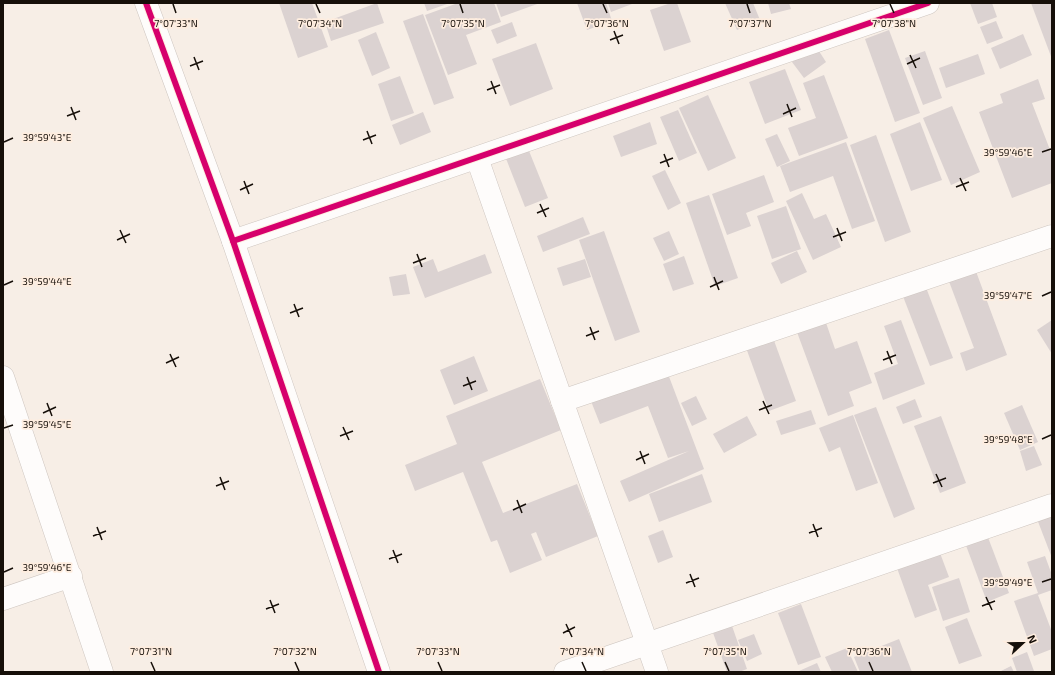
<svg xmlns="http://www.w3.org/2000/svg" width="1055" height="675" font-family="'Exo 2',sans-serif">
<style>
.building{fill:#dbd2d1}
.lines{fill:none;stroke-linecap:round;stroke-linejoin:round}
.minor-casing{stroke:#cec6c0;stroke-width:23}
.minor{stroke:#fefcfb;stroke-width:22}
.cycleway-casing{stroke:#feeddf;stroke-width:8}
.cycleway{stroke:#d6006c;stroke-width:6}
.ticks{fill:none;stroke:#160f09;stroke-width:1.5}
.ticks-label{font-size:10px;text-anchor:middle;fill:#160f09;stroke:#feeddf;stroke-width:3.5;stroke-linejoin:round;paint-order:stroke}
</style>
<rect width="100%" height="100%" fill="#f7eee6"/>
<g class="building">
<polygon points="279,3 312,3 328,47 298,58"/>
<polygon points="377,3 384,23 331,41 325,22"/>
<polygon points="424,3 450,3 427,11"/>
<polygon points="458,3 494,3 501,22 466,35 477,64 448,75 425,15"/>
<polygon points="496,3 540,3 501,17"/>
<polygon points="577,3 606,3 612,21 587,30"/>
<polygon points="608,3 631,3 632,4 611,12"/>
<polygon points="671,3 677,3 691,42 664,51 650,10"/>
<polygon points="725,3 753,3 760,20 737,30"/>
<polygon points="768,3 789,3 791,9 771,14"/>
<polygon points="970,3 992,3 997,17 978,24"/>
<polygon points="1031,3 1052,3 1052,59"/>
<polygon points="423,14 454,98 434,105 403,21"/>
<polygon points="996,21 1003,38 987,44 980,27"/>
<polygon points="512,22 517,36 497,44 491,30"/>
<polygon points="889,30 920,113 895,122 865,39"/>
<polygon points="376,32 390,68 372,76 358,40"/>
<polygon points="1023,34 1032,55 1000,69 991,48"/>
<polygon points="536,43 553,89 510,106 492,59"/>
<polygon points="815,45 826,62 804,78 792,62"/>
<polygon points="925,51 942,98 923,105 905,58"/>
<polygon points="978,54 985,74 946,88 939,68"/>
<polygon points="785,69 801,110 765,124 749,82"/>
<polygon points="824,75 848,138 799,156 788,128 816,118 803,83"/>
<polygon points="400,76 414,113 391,121 378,84"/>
<polygon points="1038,79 1045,99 1032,103 1052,155 1052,183 1012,198 979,112 1003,103 1000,94"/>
<polygon points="708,95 736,158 708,171 679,108"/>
<polygon points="952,106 980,172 951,185 923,118"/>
<polygon points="678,110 697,153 679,161 660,117"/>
<polygon points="423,112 431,132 400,145 392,125"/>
<polygon points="650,122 657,144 621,157 613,136"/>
<polygon points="920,122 942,180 911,191 890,134"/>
<polygon points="777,134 790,161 777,167 765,139"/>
<polygon points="876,135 911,232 885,242 850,145"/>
<polygon points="846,142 875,221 852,229 833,176 790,192 780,166"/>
<polygon points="527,146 548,198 525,207 505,156"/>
<polygon points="665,170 681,203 668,210 652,176"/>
<polygon points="764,175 774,202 746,213 751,226 727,235 712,194"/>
<polygon points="802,193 814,219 826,214 841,247 813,260 786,201"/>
<polygon points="709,195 738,278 715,286 686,203"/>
<polygon points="786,206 801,249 772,259 757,216"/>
<polygon points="583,217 590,234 543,252 537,236"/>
<polygon points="604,231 640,332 615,341 579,240"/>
<polygon points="669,231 679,254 664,261 653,238"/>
<polygon points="797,251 807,272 781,284 771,263"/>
<polygon points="485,254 492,273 425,298 413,267 433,259 438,272"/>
<polygon points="684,256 694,284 673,291 663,264"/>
<polygon points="971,258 1007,355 966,371 960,353 974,348 944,268"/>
<polygon points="585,259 591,277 563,286 557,268"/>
<polygon points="406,274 410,294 393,296 389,277"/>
<polygon points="922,277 953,358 930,366 899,286"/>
<polygon points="823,314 835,349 857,341 872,383 849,392 854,406 828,416 794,324"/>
<polygon points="901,320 925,384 883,400 874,373 898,364 884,326"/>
<polygon points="1052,320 1052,354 1037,330"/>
<polygon points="772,335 796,401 769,411 745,345"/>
<polygon points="474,356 488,391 454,405 440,370"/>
<polygon points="665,366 704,469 629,502 620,481 689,451 668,458 648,406 600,424 589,396"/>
<polygon points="540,379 561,430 482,462 503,513 577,484 598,536 546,557 536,532 531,534 542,560 510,573 497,540 491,542 463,472 415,491 405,465 457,444 446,416"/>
<polygon points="696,396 707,419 692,426 681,403"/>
<polygon points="915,399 922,417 903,424 896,407"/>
<polygon points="1022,405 1038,442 1020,450 1004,413"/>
<polygon points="876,407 915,509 894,518 854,415"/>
<polygon points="811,410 816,424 781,435 776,421"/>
<polygon points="853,415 878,483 856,491 840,447 829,452 819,428"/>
<polygon points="747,416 757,435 724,453 713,434"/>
<polygon points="941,416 966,483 940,493 914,426"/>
<polygon points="1034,446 1042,465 1026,471 1020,451"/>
<polygon points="702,474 712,502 659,522 649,494"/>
<polygon points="1052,513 1052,558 1037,519"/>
<polygon points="663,530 673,557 658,563 648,536"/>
<polygon points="986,532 1009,593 987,602 964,540"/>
<polygon points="940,553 949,577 928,585 937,610 915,618 897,568"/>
<polygon points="1045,556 1052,575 1052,590 1038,595 1052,632 1052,649 1034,656 1014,601 1038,593 1027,562"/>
<polygon points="959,578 970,612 943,621 932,587"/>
<polygon points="801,604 821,657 798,665 778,613"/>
<polygon points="967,618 982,656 959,664 945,627"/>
<polygon points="731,623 747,669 739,672 727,672 712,630"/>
<polygon points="754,634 762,654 747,661 738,640"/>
<polygon points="899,639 912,672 860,672 854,657"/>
<polygon points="847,648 858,672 832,672 825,657"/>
<polygon points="1027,652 1034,671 1017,672 1012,658"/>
<polygon points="817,663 821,672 799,672 799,671"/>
<polygon points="1011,666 1014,672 999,672"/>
</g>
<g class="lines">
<defs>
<g id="minor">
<polyline points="146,3 233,241 379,672"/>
<polyline points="477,158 657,672"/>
<polyline points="233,241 928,3"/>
<polyline points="3,377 102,672"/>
<polyline points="562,401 1052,236"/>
<polyline points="3,599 71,576"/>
<polyline points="565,672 1052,505"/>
</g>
</defs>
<use href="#minor" class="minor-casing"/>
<use href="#minor" class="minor"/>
<defs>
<g id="cycleway">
<polyline points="146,3 233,241 379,672"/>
<polyline points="233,241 928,3"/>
</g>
</defs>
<use href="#cycleway" class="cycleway-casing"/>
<use href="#cycleway" class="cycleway"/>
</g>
<path class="ticks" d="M173 4 176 13M316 4 320 13M460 4 463 13M603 4 607 13M747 4 750 13M890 4 894 13M614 31 619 44M610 40 623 35M910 55 916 68M194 57 199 70M907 64 920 58M190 66 203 61M491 81 496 94M487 90 500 85M787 104 792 117M71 107 76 120M783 114 796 108M67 116 80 111M367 131 372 144M363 140 376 135M4 142 13 138M1042 152 1051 149M664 154 669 167M660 163 673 158M960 178 966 191M244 181 249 194M956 187 969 182M240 190 253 184M540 204 546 217M537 213 549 208M837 228 842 241M120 230 126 243M833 237 846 232M117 240 130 234M417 254 422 267M413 263 426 258M714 277 719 290M4 285 13 281M710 287 723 281M1042 296 1051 292M294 304 299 317M290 313 303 308M590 327 595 340M586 336 599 331M887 351 892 364M170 354 176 367M883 360 896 355M166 363 179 357M467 377 472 390M463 386 476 381M763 401 769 414M47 403 52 416M759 410 772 405M43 413 56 407M343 427 349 440M4 428 13 425M340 436 353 431M1042 439 1051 435M640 451 645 464M636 460 649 454M936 474 942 487M220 477 225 490M933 483 946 478M216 486 229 481M517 500 522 513M513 510 526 504M813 524 818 537M97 527 102 540M809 533 822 528M93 536 106 531M393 550 398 563M389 559 402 554M4 572 13 568M690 574 695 587M1042 582 1051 579M686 583 699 578M986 597 992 610M270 600 275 613M982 606 995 601M266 609 279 604M566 624 572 637M563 633 575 627M151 662 155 671M295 662 299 671M438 662 442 671M582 662 586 671M725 662 729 671M869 662 873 671"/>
<g class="ticks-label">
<text x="176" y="27">7°07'33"N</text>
<text x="320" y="27">7°07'34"N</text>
<text x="463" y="27">7°07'35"N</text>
<text x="607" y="27">7°07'36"N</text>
<text x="750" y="27">7°07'37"N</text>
<text x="894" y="27">7°07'38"N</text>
<text x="47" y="141">39°59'43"E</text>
<text x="1008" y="156">39°59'46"E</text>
<text x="47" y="285">39°59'44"E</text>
<text x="1008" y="299">39°59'47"E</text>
<text x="47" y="428">39°59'45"E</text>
<text x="1008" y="443">39°59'48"E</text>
<text x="47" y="571">39°59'46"E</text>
<text x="1008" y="586">39°59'49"E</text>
<text x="151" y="655">7°07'31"N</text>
<text x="295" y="655">7°07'32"N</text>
<text x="438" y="655">7°07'33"N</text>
<text x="582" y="655">7°07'34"N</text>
<text x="725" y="655">7°07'35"N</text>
<text x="869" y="655">7°07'36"N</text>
</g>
<rect width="1055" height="675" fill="none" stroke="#160f09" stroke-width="8"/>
<g transform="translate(1023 643) rotate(68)" stroke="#feeddf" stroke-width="3" paint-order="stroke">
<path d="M0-3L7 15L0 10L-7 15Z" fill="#160f09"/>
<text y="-6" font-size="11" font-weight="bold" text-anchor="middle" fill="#160f09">N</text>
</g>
</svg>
